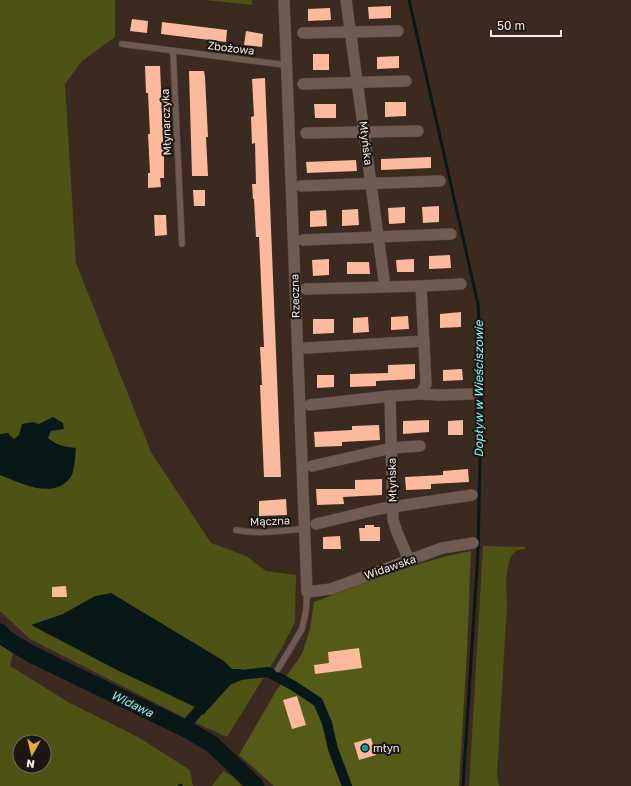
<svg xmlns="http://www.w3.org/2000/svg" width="631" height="786" font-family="'Golos Text',sans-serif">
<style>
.green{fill:#4d5314;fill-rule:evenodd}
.forest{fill:#545a18}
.water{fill:#081818}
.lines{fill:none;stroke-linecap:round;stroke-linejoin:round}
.stream{stroke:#081818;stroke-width:3}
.canal{stroke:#081818;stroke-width:10}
.river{stroke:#081818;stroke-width:17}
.building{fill:#fcb99b}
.lane-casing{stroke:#55463e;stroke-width:7}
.street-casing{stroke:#55463e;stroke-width:12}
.lane{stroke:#6f5b51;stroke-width:5.5}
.street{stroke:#6f5b51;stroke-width:11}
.culture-dot{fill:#0f9aa8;stroke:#1c1510;stroke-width:1.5}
.labels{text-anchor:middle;stroke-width:4;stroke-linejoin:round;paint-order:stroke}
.street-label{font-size:11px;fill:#f7ece6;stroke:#1c1510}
.poi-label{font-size:11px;fill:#f7ece6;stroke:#1c1510;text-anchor:start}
.water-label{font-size:12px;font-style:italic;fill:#7bf9fb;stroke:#1c1510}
</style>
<rect width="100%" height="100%" fill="#3b2a20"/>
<g class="green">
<polygon points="0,0 115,0 115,37 82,61 65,84 76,263 151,452 211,543 246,556 266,571 296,575 295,622 283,646 227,737 185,718 30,639 0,611"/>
<polygon points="205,0 252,0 252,5"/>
<path d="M483 546 525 547V549C522 549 518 550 516 551 504 559 506 591 507 604L497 774 499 786H469Z"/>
<path d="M0 643 13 654 10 666 68 702 138 737 190 770 193 786H0ZM20 742H44V766H20Z"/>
<polygon points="223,771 233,777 242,786 212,786"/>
</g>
<path class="forest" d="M471 551 467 653 459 786H274L239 755 276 691 302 654 310 629 314 602C366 583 417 561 471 551Z"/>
<g class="water">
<path d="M53 417 63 423 64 429 51 431 48 438C57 445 64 447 76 448 75 455 75 473 70 478 53 500 20 483 0 475V434L8 433 14 439 19 435 22 424 33 422 39 424Z"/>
<polygon points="111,593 224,661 232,669 241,669 241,679 233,682 204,714 198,716 194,721 185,718 195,707 115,669 31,625 63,614 95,596"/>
</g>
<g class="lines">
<g class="stream">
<polyline points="409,0 478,304 482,371 478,552 463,786"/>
<polyline points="179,786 181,785"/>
</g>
<g class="canal">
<polyline points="229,680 241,675 268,672 294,686 318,702 327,723 333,749 347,786"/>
<polyline points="184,728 199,710"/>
</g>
<polyline class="river" points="0,632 5,638 31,654 184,728 212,744 256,786"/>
</g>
<g class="building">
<polygon points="391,6 391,18 369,19 368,7"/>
<polygon points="330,8 331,20 308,21 308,9"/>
<polygon points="132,19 148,21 147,33 130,31"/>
<polygon points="162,22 227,30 226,42 161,34"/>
<polygon points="246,31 263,34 262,47 244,45"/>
<rect x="313" y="54" width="16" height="16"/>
<polygon points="399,56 399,68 377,69 377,57"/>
<polygon points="145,66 160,66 164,159 164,178 160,178 161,187 148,188 148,173 150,173 148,134 150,134 148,93 146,93"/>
<polygon points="189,71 204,71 205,77 208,137 206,137 208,176 192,176"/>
<polygon points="265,78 281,477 264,477 260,385 262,385 260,347 264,347 259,237 256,237 254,199 253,199 252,184 256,184 255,143 252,144 251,117 254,116 252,79"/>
<polygon points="385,102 406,102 406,116 385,117"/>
<polygon points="314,104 336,104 336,118 315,118"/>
<polygon points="431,157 431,168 381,170 381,159"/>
<polygon points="356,160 357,171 307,173 306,162"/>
<polygon points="193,190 205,190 205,206 194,206"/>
<polygon points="439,206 439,222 423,223 422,207"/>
<polygon points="405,207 405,223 389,224 388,208"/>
<polygon points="358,209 359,225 342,226 342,210"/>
<polygon points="326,210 327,226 310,227 310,211"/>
<polygon points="154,215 166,215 167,235 155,236"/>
<polygon points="450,255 451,268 429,269 429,256"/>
<polygon points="329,259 329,275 313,276 312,260"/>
<polygon points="414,259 414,272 397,272 396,260"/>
<polygon points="347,262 369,262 370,274 347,274"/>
<polygon points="461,312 461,327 440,328 440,314"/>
<polygon points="408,316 409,329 391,330 391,317"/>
<polygon points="368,317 369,332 353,333 353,318"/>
<polygon points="313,319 334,319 334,333 313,334"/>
<polygon points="415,364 415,379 376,381 376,386 350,387 350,374 388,373 388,365"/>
<polygon points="462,369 463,380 443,381 443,370"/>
<polygon points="317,375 334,375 334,387 317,388"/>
<polygon points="429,420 429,432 403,434 403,421"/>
<polygon points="463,420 463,435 448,435 448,421"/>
<polygon points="379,425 380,440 342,442 342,446 315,447 314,432 352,430 352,426"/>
<polygon points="468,469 469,482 431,484 431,489 406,490 405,477 443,475 443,471"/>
<polygon points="382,479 382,495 343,497 344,504 317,505 316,489 355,489 355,480"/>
<polygon points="286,499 287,515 259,516 259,501"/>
<polygon points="365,525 374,525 374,527 380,527 380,541 360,541 359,528 365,528"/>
<polygon points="340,536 341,549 323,549 323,537"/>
<polygon points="66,586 67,597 52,597 52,587"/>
<polygon points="359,648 362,668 315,674 314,665 329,663 328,652"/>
<polygon points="297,696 306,725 292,729 283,700"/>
<polygon points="371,738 376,755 359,760 354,743"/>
</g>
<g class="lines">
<defs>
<g id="lane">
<polyline points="122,44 286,65"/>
<polyline points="173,51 182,244"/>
<path d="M236 530C259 535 282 530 305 529"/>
<polyline points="278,669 302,629 306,611 307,592"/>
</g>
<g id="street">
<polyline points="284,0 307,592 331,589 442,548 473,543"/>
<path d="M346 0 385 287 421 286 426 384 421 394 390 396 393 519C396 534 404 546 409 561"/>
<polyline points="303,33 398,31"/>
<polyline points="303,84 406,81"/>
<polyline points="306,133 418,131"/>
<polyline points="301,186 440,181"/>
<polyline points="303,240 451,234"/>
<polyline points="421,286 461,284"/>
<polyline points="306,289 385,287"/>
<polyline points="306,348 424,341"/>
<polyline points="421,394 440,395 472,394"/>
<polyline points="310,405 390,396"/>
<polyline points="312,466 392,448 420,446"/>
<polyline points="316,524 379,509 472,495"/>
</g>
</defs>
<use href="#lane" class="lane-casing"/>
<use href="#street" class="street-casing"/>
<use href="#lane" class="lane"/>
<use href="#street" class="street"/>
</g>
<circle class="culture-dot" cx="365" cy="748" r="4"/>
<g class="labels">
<g class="street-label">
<text transform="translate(231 48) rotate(7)" y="4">Zbożowa</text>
<text transform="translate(166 122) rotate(-92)" y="4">Młynarczyka</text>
<text transform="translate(366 143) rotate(83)" y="4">Młyńska</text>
<text transform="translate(295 296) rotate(-92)" y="4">Rzeczna</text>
<text transform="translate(392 480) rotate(-91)" y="4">Młyńska</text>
<text transform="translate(270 521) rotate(-2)" y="4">Mączna</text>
<text transform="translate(390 567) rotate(-19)" y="4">Widawska</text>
</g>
<g class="poi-label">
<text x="373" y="752">młyn</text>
</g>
<g class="water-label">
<text transform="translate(479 389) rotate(-90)" y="4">Dopływ w Wieściszowie</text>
<text transform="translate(132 704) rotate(26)" y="4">Widawa</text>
</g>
</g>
<g transform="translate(32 754) rotate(188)"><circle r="19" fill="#1c1510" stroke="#746b66"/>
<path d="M0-3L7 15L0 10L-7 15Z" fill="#e7ac37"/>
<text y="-6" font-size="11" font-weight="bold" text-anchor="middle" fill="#f7ece6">N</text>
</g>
<path d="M491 30v6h70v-6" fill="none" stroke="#f7ece6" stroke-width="2"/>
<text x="497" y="30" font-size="12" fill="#f7ece6" stroke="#1c1510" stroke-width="3" paint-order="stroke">50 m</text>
</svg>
